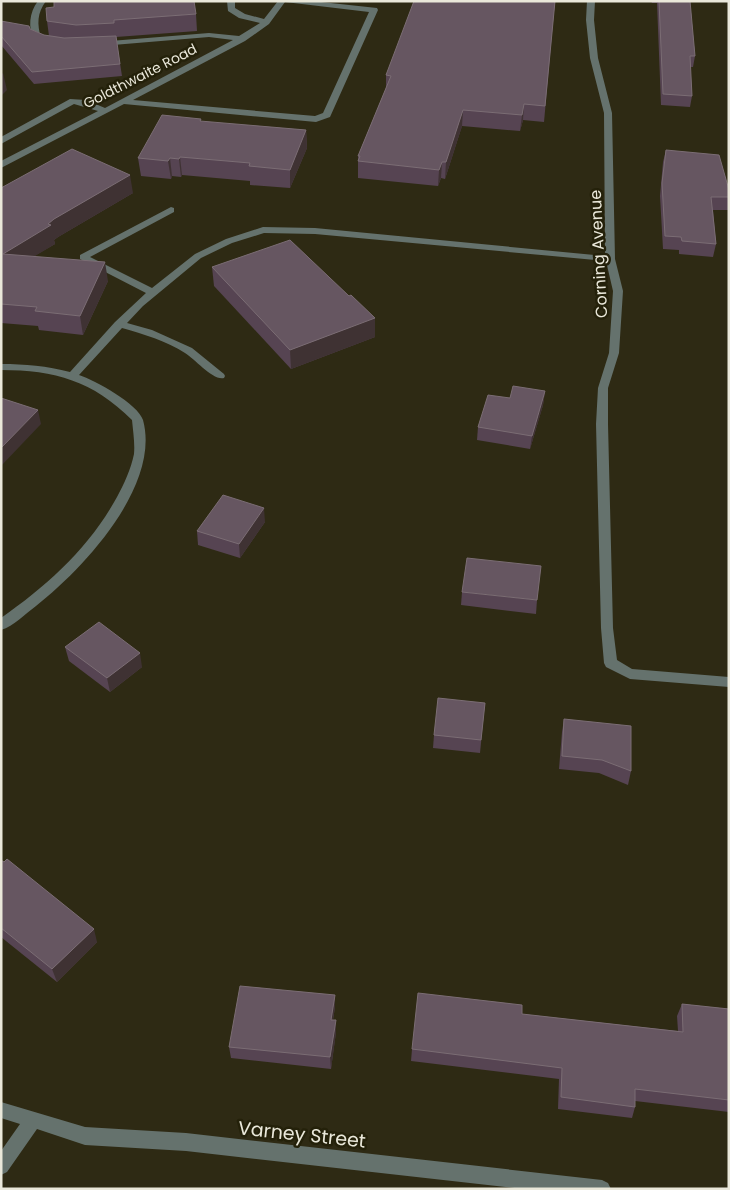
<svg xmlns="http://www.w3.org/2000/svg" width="730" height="1190" font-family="Poppins,sans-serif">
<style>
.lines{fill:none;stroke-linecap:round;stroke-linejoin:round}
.minor{fill:#65726d;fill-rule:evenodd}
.wall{fill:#564452}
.shaded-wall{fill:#3f3233}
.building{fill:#665661;stroke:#7b6d74}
.labels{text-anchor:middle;stroke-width:5;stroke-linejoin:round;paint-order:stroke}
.far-street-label{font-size:14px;fill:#eae8da;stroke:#24210a}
.street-label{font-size:16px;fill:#eae8da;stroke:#24210a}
.near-street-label{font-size:19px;fill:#eae8da;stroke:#24210a}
</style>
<rect width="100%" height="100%" fill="#2e2a14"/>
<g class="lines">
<g class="minor">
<path d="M38 1H46C37 13 37 24 41 38L48 42 44 44 34 41C28 27 29 13 38 1Z"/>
<path d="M227 1H235V8L245 14 264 19 278 1H312L377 8 378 10 330 117 316 122 124 104 1 168V161L98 111 74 104 1 144V137L70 99 86 100 105 108 233 40 209 37 101 46 97 44 98 42 209 33 239 36 260 23 239 18 228 11ZM285 2 369 12 323 113 315 116 133 100 245 41 269 24Z"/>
<path d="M587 1H595L594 20 598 58 612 113 615 259 623 291 619 353 608 388V424L613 628 617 660 632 669 729 677V687L630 679 606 667 604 663 601 628 596 424 598 388 609 353 613 291 606 261 315 234 264 233 232 243 201 258 143 306 127 323 152 330 192 348 224 374 225 376 224 378C213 381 195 359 185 353 167 341 143 334 122 328L79 375C95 380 138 404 143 420 161 486 83 569 36 606 25 614 14 626 1 630V618C48 585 89 548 117 497 124 484 131 469 134 454 135 443 133 431 132 420 93 381 55 370 1 370V364C25 364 47 366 70 372L115 322 146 293 80 259V255L171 207 174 208V212L90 257 152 288 195 254 226 239 263 227 315 228 605 256 604 113 590 58 586 20Z"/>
<polygon points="1,1102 85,1127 186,1133 602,1180 608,1183 611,1189 523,1189 186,1151 85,1145 37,1129 7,1172 1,1175 1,1151 20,1124 1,1118"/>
</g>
</g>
<g class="wall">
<polygon points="555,1 544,122 523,120 520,131 462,126 445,179 441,178 438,186 358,178 358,156 386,88 386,75"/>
<polygon points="651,1 690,1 695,56 693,67 690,67 692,96 690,107 661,105 657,3 652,3"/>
<polygon points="196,14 197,31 116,37 122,76 34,84 1,45 1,21 30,29 44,35 49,36 47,21"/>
<polygon points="201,119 201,122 306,130 307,148 290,188 250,185 250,181 182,175 181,177 172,176 171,179 141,176 138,158"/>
<polygon points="666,150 729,190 729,206 728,210 713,210 716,244 713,257 679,254 679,250 663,249 660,196 663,162"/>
<polygon points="1,188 133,193 58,237 54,240 55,244 34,256 108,281 83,335 39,330 38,326 1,323"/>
<polygon points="212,267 375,337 291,369 214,286"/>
<polygon points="545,391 543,405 530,449 477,440 478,427 510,398"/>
<polygon points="265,522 240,558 198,545 197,531"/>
<polygon points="462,592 537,600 536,614 461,605"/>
<polygon points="65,647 142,667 110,692 69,661"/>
<polygon points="485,703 480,753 433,748 434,735"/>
<polygon points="564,719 631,771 628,785 599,773 559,769 562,732"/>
<polygon points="1,860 97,942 57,982 1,937"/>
<polygon points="335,995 335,1007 333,1020 336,1032 331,1069 231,1058 229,1047"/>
<polygon points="682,1004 729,1009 729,1112 635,1101 635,1107 632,1118 558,1109 559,1079 411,1061 412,1049 522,1014 678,1031 677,1016"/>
</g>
<g class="shaded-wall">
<polygon points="3,73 7,90 1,96 1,75"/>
<polygon points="524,104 523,120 520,131 522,115"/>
<polygon points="463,110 462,126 445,179 446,162"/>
<polygon points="306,130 307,148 290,188 290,170"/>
<polygon points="180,157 182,175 181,177 179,159"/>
<polygon points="170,158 172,176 171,179 168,161"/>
<polygon points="442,162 441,178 438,186 439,170"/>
<polygon points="130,175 133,193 58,237 54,240 55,244 7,273 3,254 54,219"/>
<polygon points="105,262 108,281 83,335 80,316"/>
<polygon points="375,318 375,337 291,369 290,350"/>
<polygon points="545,391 543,405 530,449 532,436"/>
<polygon points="38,410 41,424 1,466 1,448"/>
<polygon points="264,508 265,522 240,558 239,544"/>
<polygon points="140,653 142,667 110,692 107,678"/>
<polygon points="94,929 97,942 57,982 52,969"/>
<polygon points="335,995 335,1007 331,1032 331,1020"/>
<polygon points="336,1020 336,1032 331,1069 330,1057"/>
</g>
<g class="building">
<polygon points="54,1 194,1 196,14 114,20 114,23 76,25 47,21 46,8 54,7"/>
<polygon points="414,1 555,1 545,106 524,104 522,115 463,110 446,162 442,162 439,170 358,161 360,156 358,156 391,76 386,75"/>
<polygon points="659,1 690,1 695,56 690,56 692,96 663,94"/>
<polygon points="1,21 29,26 30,29 44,35 64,38 116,36 120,64 32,72 1,36"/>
<polygon points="162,115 201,119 200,121 306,130 290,170 249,166 250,163 180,157 179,159 170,158 168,161 138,158"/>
<polygon points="72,149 130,175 54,219 48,224 51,225 3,254 105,262 80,316 35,311 37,307 1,304 1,188"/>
<polygon points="666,150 719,155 729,190 729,197 711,197 716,244 682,241 681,237 665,236 662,183"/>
<polygon points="290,240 349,296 351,295 375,318 290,350 212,267"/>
<polygon points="513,386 545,391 532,436 478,427 488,395 510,398"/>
<polygon points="1,398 38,410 1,448"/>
<polygon points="223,495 264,508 239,544 197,531"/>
<polygon points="467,558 541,566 537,600 462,592"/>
<polygon points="99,622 140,653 107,678 65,647"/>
<polygon points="438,698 485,703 481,740 434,735"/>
<polygon points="564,719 631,726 631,771 602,760 562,756"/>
<polygon points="7,859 94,929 52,969 1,928 1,860 4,862"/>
<polygon points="240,986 335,995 331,1020 336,1020 330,1057 229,1047"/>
<polygon points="418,993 522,1005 522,1014 683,1032 682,1004 729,1009 729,1100 635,1089 635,1107 561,1097 562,1068 412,1049"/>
</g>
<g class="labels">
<g class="far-street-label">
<text transform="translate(140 76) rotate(-27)" y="5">Goldthwaite Road</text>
</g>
<g class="street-label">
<text transform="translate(598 254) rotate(-93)" y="6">Corning Avenue</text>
</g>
<g class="near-street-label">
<text transform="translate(302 1134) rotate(6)" y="7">Varney Street</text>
</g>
</g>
<rect width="730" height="1190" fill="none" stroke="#eae8da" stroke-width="5"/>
</svg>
